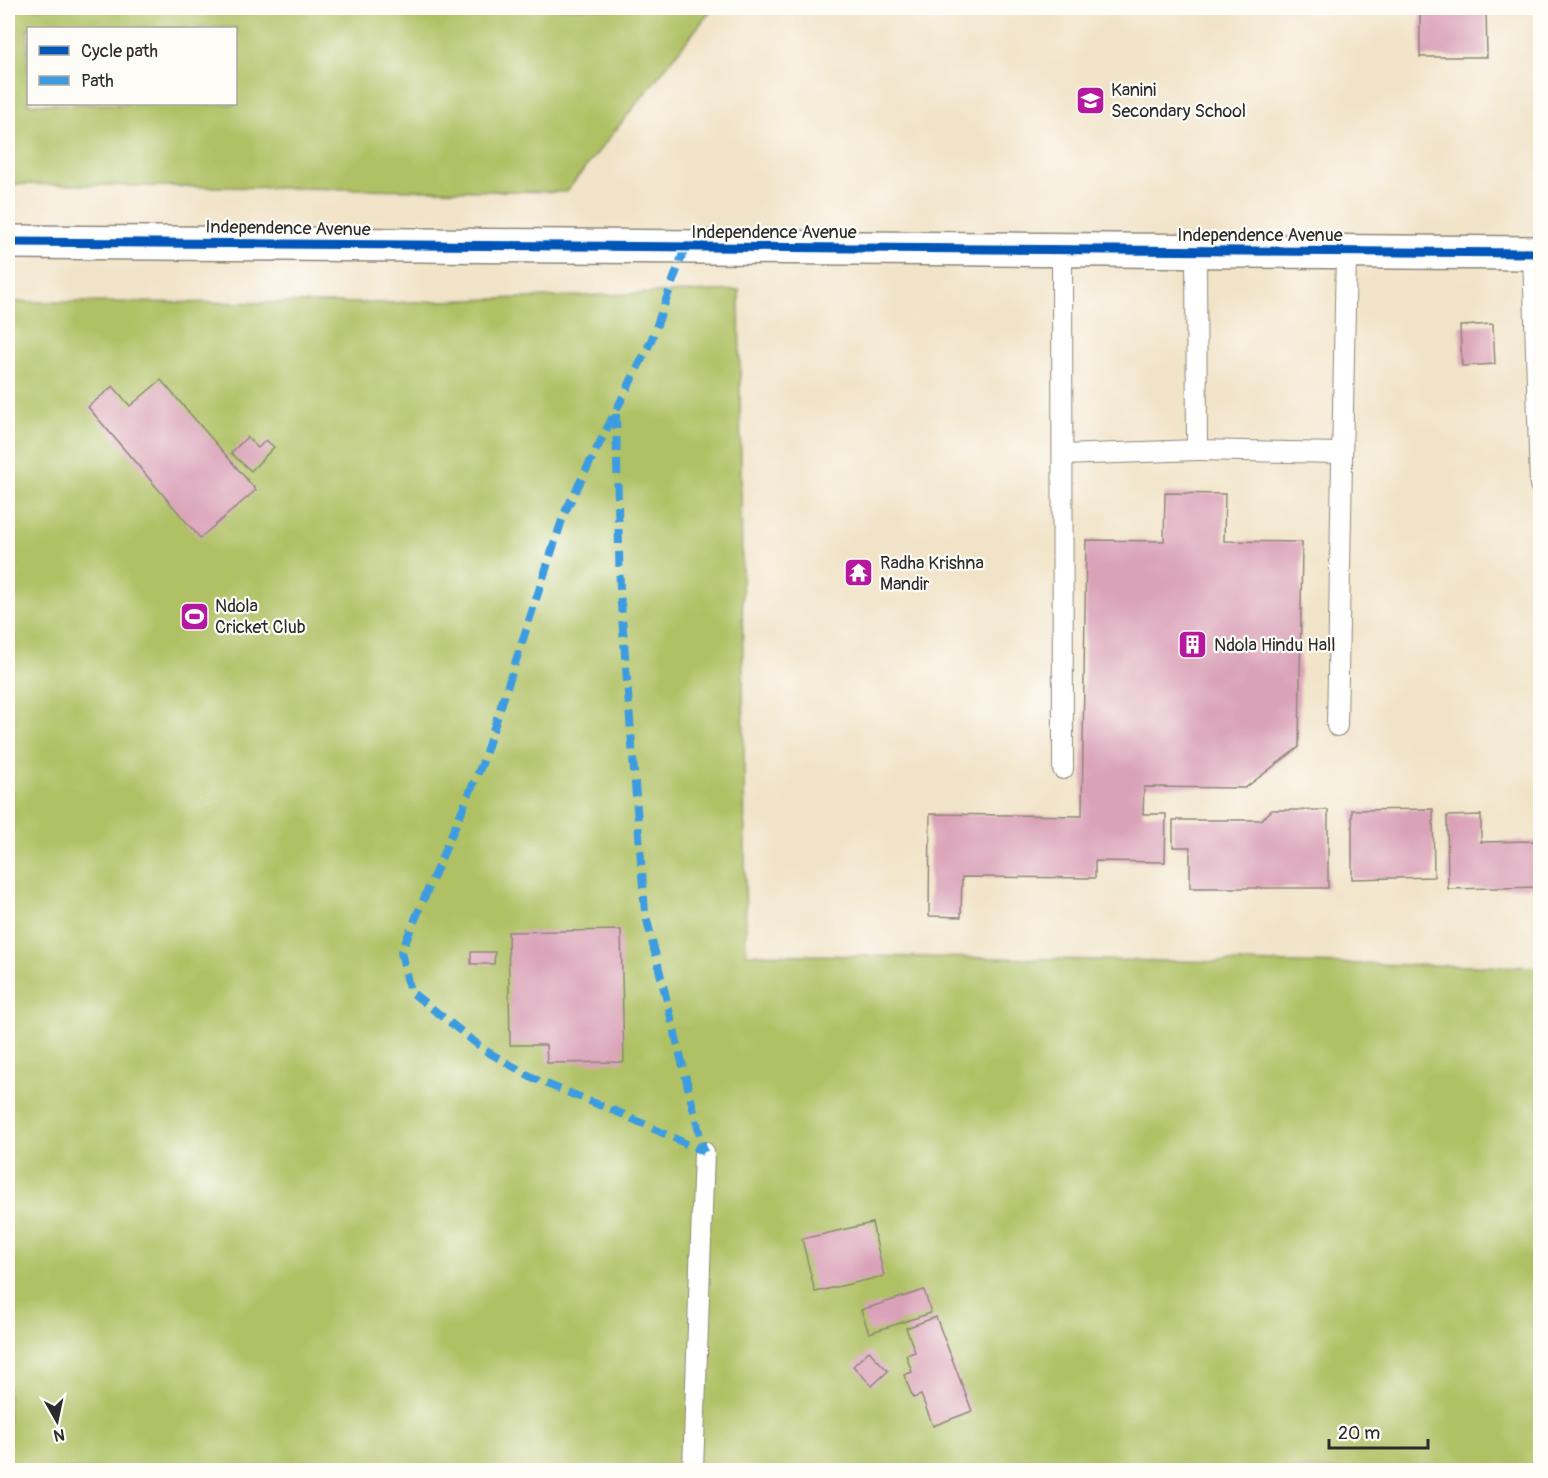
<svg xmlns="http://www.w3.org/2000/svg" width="1548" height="1478" font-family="Pangolin,sans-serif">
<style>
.green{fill:#b0c165;stroke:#6e7648;stroke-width:1.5;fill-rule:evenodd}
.building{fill:#daa2b8}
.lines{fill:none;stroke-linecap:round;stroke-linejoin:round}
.service-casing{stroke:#8e8779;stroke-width:22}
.minor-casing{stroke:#8e8779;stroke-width:36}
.service{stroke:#fff;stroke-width:20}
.minor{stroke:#fff;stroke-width:33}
.quiet{stroke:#3d9ce1;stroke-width:8;stroke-dasharray:15 8;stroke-linecap:butt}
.cycleway-casing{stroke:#fdfcf7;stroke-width:13}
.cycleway{stroke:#0057b8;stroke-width:9}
.labels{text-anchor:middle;stroke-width:4.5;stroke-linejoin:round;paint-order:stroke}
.poi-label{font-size:18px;fill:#2b2b2b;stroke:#fdfcf7;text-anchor:start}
.street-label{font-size:18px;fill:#2b2b2b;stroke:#fdfcf7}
</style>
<rect width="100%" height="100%" fill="#fdfcf7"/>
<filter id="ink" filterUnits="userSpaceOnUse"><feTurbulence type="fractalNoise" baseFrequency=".0167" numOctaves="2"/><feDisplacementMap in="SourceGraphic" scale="12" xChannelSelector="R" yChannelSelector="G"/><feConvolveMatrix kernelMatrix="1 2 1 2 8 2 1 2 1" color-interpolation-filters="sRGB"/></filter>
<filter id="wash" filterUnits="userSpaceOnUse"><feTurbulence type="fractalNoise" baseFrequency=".008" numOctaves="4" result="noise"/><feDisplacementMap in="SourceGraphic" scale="24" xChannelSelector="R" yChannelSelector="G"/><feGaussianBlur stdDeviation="1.35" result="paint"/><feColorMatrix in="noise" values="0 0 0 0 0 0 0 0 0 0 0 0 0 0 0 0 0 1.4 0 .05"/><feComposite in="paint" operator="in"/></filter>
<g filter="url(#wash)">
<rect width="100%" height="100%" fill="#f1e3c7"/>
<g class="green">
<path d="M8 8H713L566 192 8 184ZM28 28H236V104H28Z"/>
<polygon points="739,290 746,954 1540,967 1540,1470 8,1470 8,302 387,303"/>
</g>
<g id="blocks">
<g class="building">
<polygon points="1420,8 1486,8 1487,57 1420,57"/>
<polygon points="1493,324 1495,364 1462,366 1460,326"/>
<polygon points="161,380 256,490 200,538 88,407 113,386 130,406"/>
<polygon points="247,437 258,448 266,440 274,447 251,471 231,453"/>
<polygon points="1165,493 1225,494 1224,541 1302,542 1299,747 1245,788 1144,787 1143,814 1166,814 1165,862 1095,861 1095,878 962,877 961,917 929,916 930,814 1082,816 1086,540 1164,541"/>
<polygon points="1433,809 1434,877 1352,879 1352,810"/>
<polygon points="1272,810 1328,810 1328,888 1190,888 1190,847 1173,847 1173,820 1261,820"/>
<polygon points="1481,815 1481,842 1540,841 1540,887 1448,889 1447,816"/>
<polygon points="621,930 624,1062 547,1063 546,1045 510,1045 508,932"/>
<polygon points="471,952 495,952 494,964 471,964"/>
<polygon points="872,1223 884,1276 815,1292 802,1239"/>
<polygon points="924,1290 931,1313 869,1333 861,1310"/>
<polygon points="936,1317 972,1411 933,1426 921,1395 913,1398 904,1375 912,1372 906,1355 915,1352 906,1328"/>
<polygon points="869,1351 888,1371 872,1386 853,1366"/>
</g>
</g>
</g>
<g filter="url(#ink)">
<use href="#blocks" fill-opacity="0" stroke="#8e8779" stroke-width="1.5"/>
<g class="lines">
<defs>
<g id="service">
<polyline points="1062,251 1063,769"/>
<polyline points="1533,253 1540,485"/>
<polyline points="1197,450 1340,453"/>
<polyline points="1063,455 1197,450 1196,252"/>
<polyline points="1337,726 1346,252"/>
<polyline points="693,1470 704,1152"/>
</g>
<polyline id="minor" points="8,242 1540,253"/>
</defs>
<use href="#service" class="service-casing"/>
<use href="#minor" class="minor-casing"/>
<use href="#service" class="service"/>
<use href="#minor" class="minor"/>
<g class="quiet">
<polyline points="685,248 651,341 564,514 482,764 401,952 410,991 486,1051 539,1081 620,1113 704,1152"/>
<polyline points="616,414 620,591 645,912 704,1152"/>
</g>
<defs>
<polyline id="cycleway" points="8,242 1540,253"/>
</defs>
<use href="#cycleway" class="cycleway-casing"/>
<use href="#cycleway" class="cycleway"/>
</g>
</g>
<defs>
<symbol id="school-square" viewBox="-11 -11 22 22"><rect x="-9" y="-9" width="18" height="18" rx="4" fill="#b5179e" stroke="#fdfcf7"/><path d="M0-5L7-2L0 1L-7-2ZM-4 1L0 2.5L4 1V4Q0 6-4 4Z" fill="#fff"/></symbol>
<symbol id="temple-square" viewBox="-11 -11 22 22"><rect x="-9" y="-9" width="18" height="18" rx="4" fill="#b5179e" stroke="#fdfcf7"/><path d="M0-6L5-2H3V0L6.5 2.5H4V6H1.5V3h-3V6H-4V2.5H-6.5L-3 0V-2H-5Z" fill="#fff"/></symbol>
<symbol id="stadium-square" viewBox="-11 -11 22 22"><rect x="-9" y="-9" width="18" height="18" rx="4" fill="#b5179e" stroke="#fdfcf7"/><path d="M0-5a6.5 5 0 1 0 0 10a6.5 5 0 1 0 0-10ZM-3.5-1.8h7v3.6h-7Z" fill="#fff"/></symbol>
<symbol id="building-square" viewBox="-11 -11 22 22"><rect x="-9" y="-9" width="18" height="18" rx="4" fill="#b5179e" stroke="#fdfcf7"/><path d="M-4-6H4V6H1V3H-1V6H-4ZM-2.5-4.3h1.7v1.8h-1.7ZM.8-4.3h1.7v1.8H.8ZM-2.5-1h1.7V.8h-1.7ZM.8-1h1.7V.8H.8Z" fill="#fff"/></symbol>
</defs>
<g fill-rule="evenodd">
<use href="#school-square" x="1074" y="84" width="33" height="33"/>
<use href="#temple-square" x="842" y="556" width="33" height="33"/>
<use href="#stadium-square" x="178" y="600" width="33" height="33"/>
<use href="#building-square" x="1176" y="628" width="33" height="33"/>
</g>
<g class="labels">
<g class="poi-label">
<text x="1111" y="96">Kanini<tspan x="1111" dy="21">Secondary School</tspan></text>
<text x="880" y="569">Radha Krishna<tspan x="880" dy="21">Mandir</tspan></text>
<text x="215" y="612">Ndola<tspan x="215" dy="21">Cricket Club</tspan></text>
<text x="1214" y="651">Ndola Hindu Hall</text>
</g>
<g class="street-label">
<text transform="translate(288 228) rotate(1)" y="6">Independence Avenue</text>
<text x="774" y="238">Independence Avenue</text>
<text x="1260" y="241">Independence Avenue</text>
</g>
</g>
<rect width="1548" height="1478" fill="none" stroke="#fdfcf7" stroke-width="30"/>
<rect x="27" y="27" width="210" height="78" fill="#fdfcf7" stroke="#a9a8a5" stroke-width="1.5"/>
<rect x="39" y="46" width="30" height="9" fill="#0057b8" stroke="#a9a8a5" stroke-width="1.5"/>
<text x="81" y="57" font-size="18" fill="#2b2b2b">Cycle path</text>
<rect x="39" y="76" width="30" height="9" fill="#3d9ce1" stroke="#a9a8a5" stroke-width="1.5"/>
<text x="81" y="87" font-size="18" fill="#2b2b2b">Path</text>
<g transform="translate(57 1421) rotate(171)" stroke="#fdfcf7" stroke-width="4.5" paint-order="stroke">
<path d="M0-4.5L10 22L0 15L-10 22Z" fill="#2b2b2b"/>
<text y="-9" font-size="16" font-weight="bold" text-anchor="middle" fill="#2b2b2b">N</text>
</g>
<path d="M1329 1439v9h99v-9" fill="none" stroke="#2b2b2b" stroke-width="3"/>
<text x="1338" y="1439" font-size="18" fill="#2b2b2b" stroke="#fdfcf7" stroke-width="4.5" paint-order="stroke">20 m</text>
</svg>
